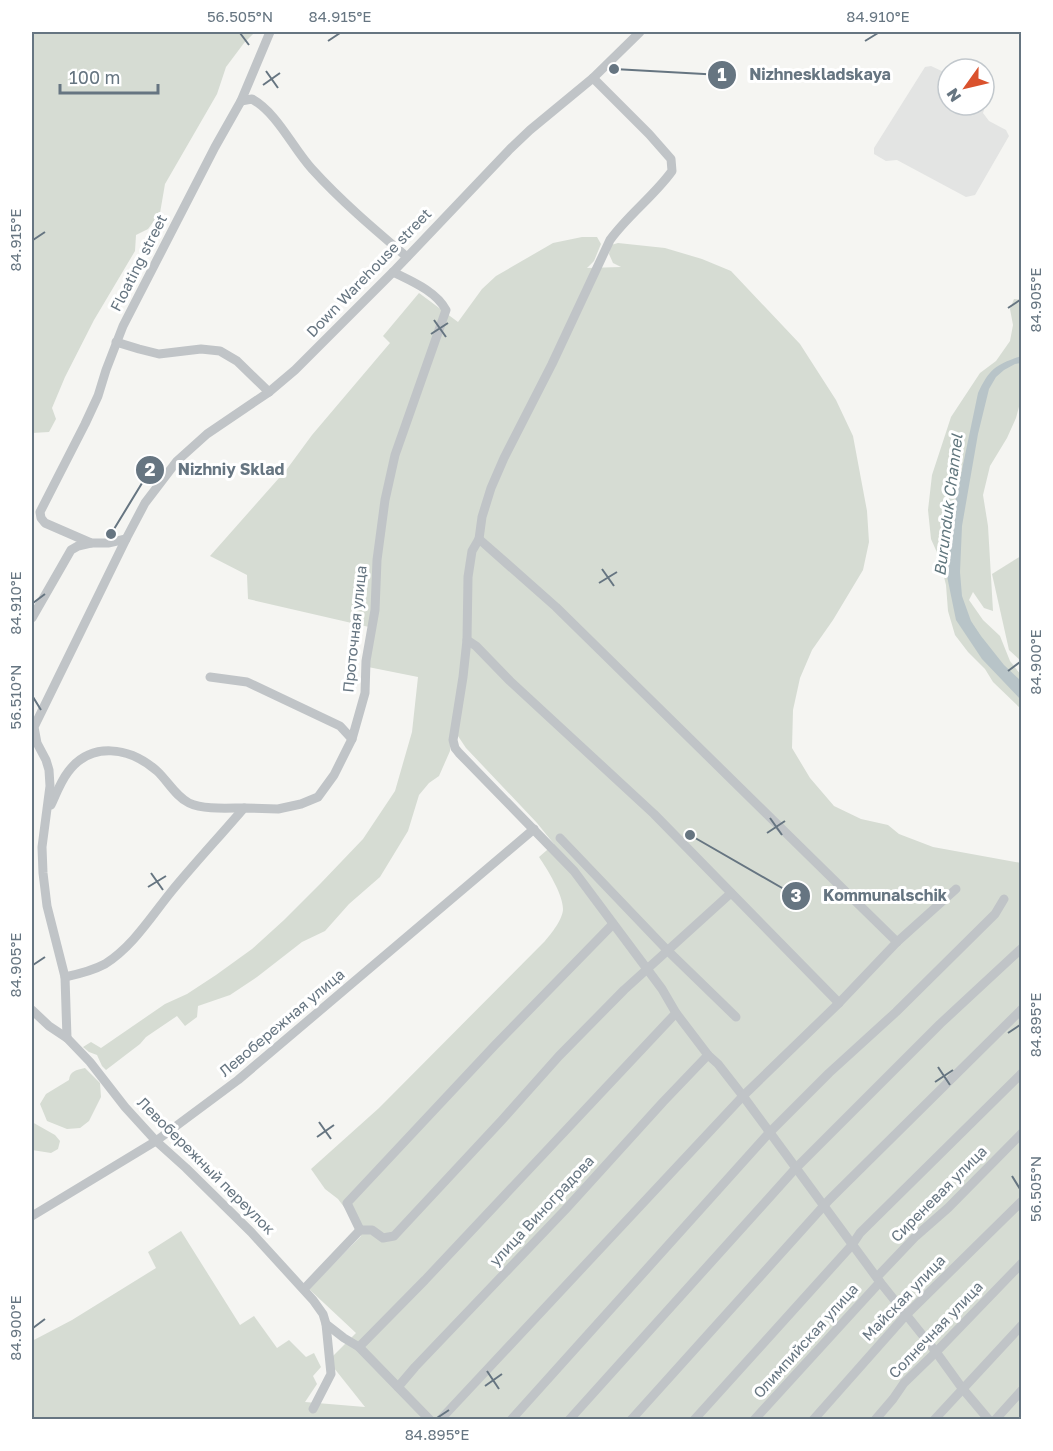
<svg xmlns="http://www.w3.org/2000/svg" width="1053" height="1451" font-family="'Golos Text',sans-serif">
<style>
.built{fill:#e3e4e3}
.green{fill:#d6dcd3}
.water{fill:#b8c4c8}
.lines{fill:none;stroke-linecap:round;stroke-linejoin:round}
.minor{stroke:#c0c4c7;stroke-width:9}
.ticks{fill:none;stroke:#667581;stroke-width:2}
.labels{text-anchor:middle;stroke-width:6;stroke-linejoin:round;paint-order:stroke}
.street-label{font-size:15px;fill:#667581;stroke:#fff}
.water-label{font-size:16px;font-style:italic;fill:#61777e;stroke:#fff}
.leader{fill:none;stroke:#667581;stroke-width:2}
.callout-dot{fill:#667581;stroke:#fff;stroke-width:2}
.mark-label{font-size:18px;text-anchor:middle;font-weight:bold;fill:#fff}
.callout-label{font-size:16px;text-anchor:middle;font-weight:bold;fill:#667581;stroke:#fff;stroke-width:6;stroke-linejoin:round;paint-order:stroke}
.neatline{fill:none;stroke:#667581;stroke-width:2}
.ticks-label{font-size:15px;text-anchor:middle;fill:#667581}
</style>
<rect width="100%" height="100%" fill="#f5f5f2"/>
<polygon class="built" points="931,66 948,74 948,105 984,105 985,107 983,113 989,121 1006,130 1009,136 975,195 966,197 897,160 886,161 874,154 874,148 925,67"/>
<g class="green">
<polygon points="32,32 255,32 244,43 226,67 217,94 165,184 160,213 148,229 136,235 135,251 94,320 65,377 52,408 56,419 49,432 32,433"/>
<path d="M582 237H597L601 244 594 261 587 268 621 267 613 263 609 254 611 245 618 243 665 248 702 259 731 271 800 344 836 400 853 436 867 511 869 542 863 570 833 620 812 650 800 678 793 710 792 748 810 778 834 806 861 819 888 825 899 834 933 847 1021 863V1419L32 1420V1341L72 1320 156 1268 148 1252 181 1231 240 1325 254 1316 277 1348 289 1340 306 1357 314 1353 321 1367 313 1376 317 1384 305 1402 365 1407 334 1368 333 1356 356 1333 309 1289 361 1236 347 1211 338 1199 325 1189 311 1169 379 1108 545 941C551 934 563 919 563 909 563 894 547 869 539 857L554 844 537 823 466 748 458 736H450V751L439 776 429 783 419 795 408 831 380 877 349 904 325 931 302 942 257 977 230 995 198 1006 197 1017 185 1026 177 1016 146 1037 140 1044 106 1070 102 1066 97 1055 89 1052 83 1047 91 1042 101 1048 165 1004 187 994 216 975 252 949 284 920 320 884 363 839 395 791 412 732 418 677 363 666 369 627 248 599 247 575 210 556 287 469 312 435 390 343 383 336 419 293 458 322 482 289 496 276 553 243Z"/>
<polygon points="1014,299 1021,300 1021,401 1020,403 1016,418 1007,438 990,466 983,495 988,526 993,611 984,608 973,592 969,600 983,620 1000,636 1010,661 1021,675 1021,709 993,682 985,669 968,652 955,635 948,611 946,585 939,557 931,539 928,510 932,475 951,417 980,373 996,361 1010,341 1013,325 1010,309"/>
<polygon points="1021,556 1021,661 1009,650 992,574"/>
<path d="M85 1068 100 1083 101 1097 89 1121 80 1128 67 1129 47 1121 40 1104 46 1094 69 1080C70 1071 76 1070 85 1068Z"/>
<polygon points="32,1122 55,1135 60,1141 58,1149 51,1153 32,1150"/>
</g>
<path class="water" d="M1021 356V363L1015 364 1004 370 996 377 989 389 978 434 962 526 960 572 962 596 971 621 981 636 1004 665 1021 681V700L982 659 956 620 947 576 955 503 978 393C990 368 996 365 1021 356Z"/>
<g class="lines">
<g class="minor">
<path d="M593 78 649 134 671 159 672 171C654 196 628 215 610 240L552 364 504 458 491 488 482 517 479 539 472 551 468 577 467 640 463 677 453 740 455 748 459 753 574 871 662 989 676 1013 708 1055 718 1064 743 1096 880 1282 936 1352 962 1388 989 1420"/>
<path d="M241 101 252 99C278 114 292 147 312 169 341 201 374 229 407 257"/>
<polyline points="116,342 139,349 159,354 201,349 220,351 237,361 269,392"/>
<polyline points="126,539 108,543 91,543 45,523 41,518 40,512 85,424 98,396 106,370 123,326 215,147 241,101 270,32"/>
<polyline points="479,539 556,607 897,942"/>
<polyline points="32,618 71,550 78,546 91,543"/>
<polyline points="467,640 476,646 510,681 654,814 839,1003"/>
<polyline points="210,677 247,682 340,726 352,739"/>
<path d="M51 805C56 794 61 781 68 772 91 741 130 747 157 771 167 780 176 797 189 803 204 810 228 808 244 808"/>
<polyline points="560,838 667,950 736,1017"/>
<path d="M65 977C79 974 92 971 105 964 133 946 150 918 171 892 194 864 220 836 244 808L278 809 301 804 318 797 334 775 352 739 365 693 366 661 375 610 377 560 385 500 395 455 446 310C436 291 411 281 393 272"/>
<polyline points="32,1010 49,1026 67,1038 90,1062 125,1107 156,1141 186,1168 251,1232 313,1300 323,1314 326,1324 331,1374 313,1409"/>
<polyline points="67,1038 65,977 47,906 43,873 42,847 50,786 49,770 46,760 37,743 34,727 126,539 145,503 177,461 207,434 269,392 295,370 393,272 510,149 530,130 593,78 640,32"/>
<polyline points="32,1216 156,1141 238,1080 534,829"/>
<polyline points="360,1230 347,1203 495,1045 613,924"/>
<polyline points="877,1277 916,1236 948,1208 1022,1133"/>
<polyline points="304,1289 360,1230 372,1230 383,1238 394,1236 502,1120 559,1056 624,990 731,893"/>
<polyline points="326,1324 344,1338 359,1347 430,1420"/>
<polyline points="359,1347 425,1280 676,1013"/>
<polyline points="398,1387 415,1367 565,1210 663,1102 708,1055"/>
<polyline points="440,1420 743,1096 839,1003 897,942 956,889"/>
<polyline points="511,1420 769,1133 829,1073 896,1012 995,914 1004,899"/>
<polyline points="569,1420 795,1169 940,1024 1022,948"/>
<polyline points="631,1420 829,1200 1022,1009"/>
<polyline points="694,1420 852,1245 860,1233 1022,1073"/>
<polyline points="754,1420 880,1282"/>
<polyline points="813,1420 906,1315 1022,1201"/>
<polyline points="875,1420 893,1399 904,1383 936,1352 1022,1263"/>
<polyline points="934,1420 1022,1325"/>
<polyline points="995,1420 1022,1390"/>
</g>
</g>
<path class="ticks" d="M240 33 249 45M328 41 340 33M865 41 878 33M266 71 278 88M263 85 280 73M33 240 45 232M1008 308 1020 300M434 320 446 337M431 334 448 323M602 569 614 586M599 583 617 572M33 603 45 594M1008 671 1020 662M33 697 41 710M770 818 782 835M767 833 785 821M151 873 163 890M148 887 166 876M33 965 45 957M1008 1033 1020 1025M938 1067 950 1085M935 1082 953 1070M319 1122 331 1139M317 1137 334 1125M1012 1176 1020 1189M33 1328 45 1319M487 1371 499 1389M485 1386 502 1374M437 1418 449 1410"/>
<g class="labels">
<g class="street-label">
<text transform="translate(139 263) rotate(-63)" y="5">Floating street</text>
<text transform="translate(369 273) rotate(-46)" y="5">Down Warehouse street</text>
<text transform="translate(355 629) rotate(-84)" y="5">Проточная улица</text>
<text transform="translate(282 1023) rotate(-40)" y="5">Левобережная улица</text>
<text transform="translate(206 1166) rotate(45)" y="5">Левобережный переулок</text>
<text transform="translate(939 1194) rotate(-45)" y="5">Сиреневая улица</text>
<text transform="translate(542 1211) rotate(-47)" y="5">улица Виноградова</text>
<text transform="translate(904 1298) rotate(-46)" y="5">Майская улица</text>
<text transform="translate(936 1330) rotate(-46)" y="5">Солнечная улица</text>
<text transform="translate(806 1341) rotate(-48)" y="5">Олимпийская улица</text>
</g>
<g class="water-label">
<text transform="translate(948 505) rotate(-83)" y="6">Burunduk Channel</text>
</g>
</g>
<path class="leader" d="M614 69L722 75M111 534L150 470M690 835L796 896"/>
<g class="callout-dot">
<circle cx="614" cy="69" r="6"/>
<circle cx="111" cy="534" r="6"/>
<circle cx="690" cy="835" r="6"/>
<circle cx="722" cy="75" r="15"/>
<circle cx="150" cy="470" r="15"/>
<circle cx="796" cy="896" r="15"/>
</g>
<g class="mark-label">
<text x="722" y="81">1</text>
<text x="150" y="476">2</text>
<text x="796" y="902">3</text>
</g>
<g class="callout-label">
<text x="820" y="80">Nizhneskladskaya</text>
<text x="231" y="475">Nizhniy Sklad</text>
<text x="885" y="901">Kommunalschik</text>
</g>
<rect width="1053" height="1451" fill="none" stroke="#ffffff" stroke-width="66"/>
<g transform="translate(966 87) rotate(236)"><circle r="28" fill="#ffffff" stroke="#c2c8cd" stroke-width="1.5"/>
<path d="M0-4.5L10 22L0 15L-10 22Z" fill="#da522d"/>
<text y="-9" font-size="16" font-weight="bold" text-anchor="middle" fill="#667581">N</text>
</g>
<path d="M60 84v9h98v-9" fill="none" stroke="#667581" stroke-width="3"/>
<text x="69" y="84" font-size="18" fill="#667581" stroke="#ffffff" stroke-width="4.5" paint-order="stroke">100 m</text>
<rect x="33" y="33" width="987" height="1385" class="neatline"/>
<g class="ticks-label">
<text x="240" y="22">56.505°N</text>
<text x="340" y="22">84.915°E</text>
<text x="878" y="22">84.910°E</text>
<text transform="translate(16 240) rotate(-90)" y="5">84.915°E</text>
<text transform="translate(1036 300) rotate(-90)" y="5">84.905°E</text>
<text transform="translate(16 603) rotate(-90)" y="5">84.910°E</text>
<text transform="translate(1036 662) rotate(-90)" y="5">84.900°E</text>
<text transform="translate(16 697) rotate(-90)" y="5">56.510°N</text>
<text transform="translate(16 965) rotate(-90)" y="5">84.905°E</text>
<text transform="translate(1036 1025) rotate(-90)" y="5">84.895°E</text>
<text transform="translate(1036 1189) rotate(-90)" y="5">56.505°N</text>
<text transform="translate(16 1328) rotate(-90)" y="5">84.900°E</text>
<text x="437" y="1440">84.895°E</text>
</g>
</svg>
